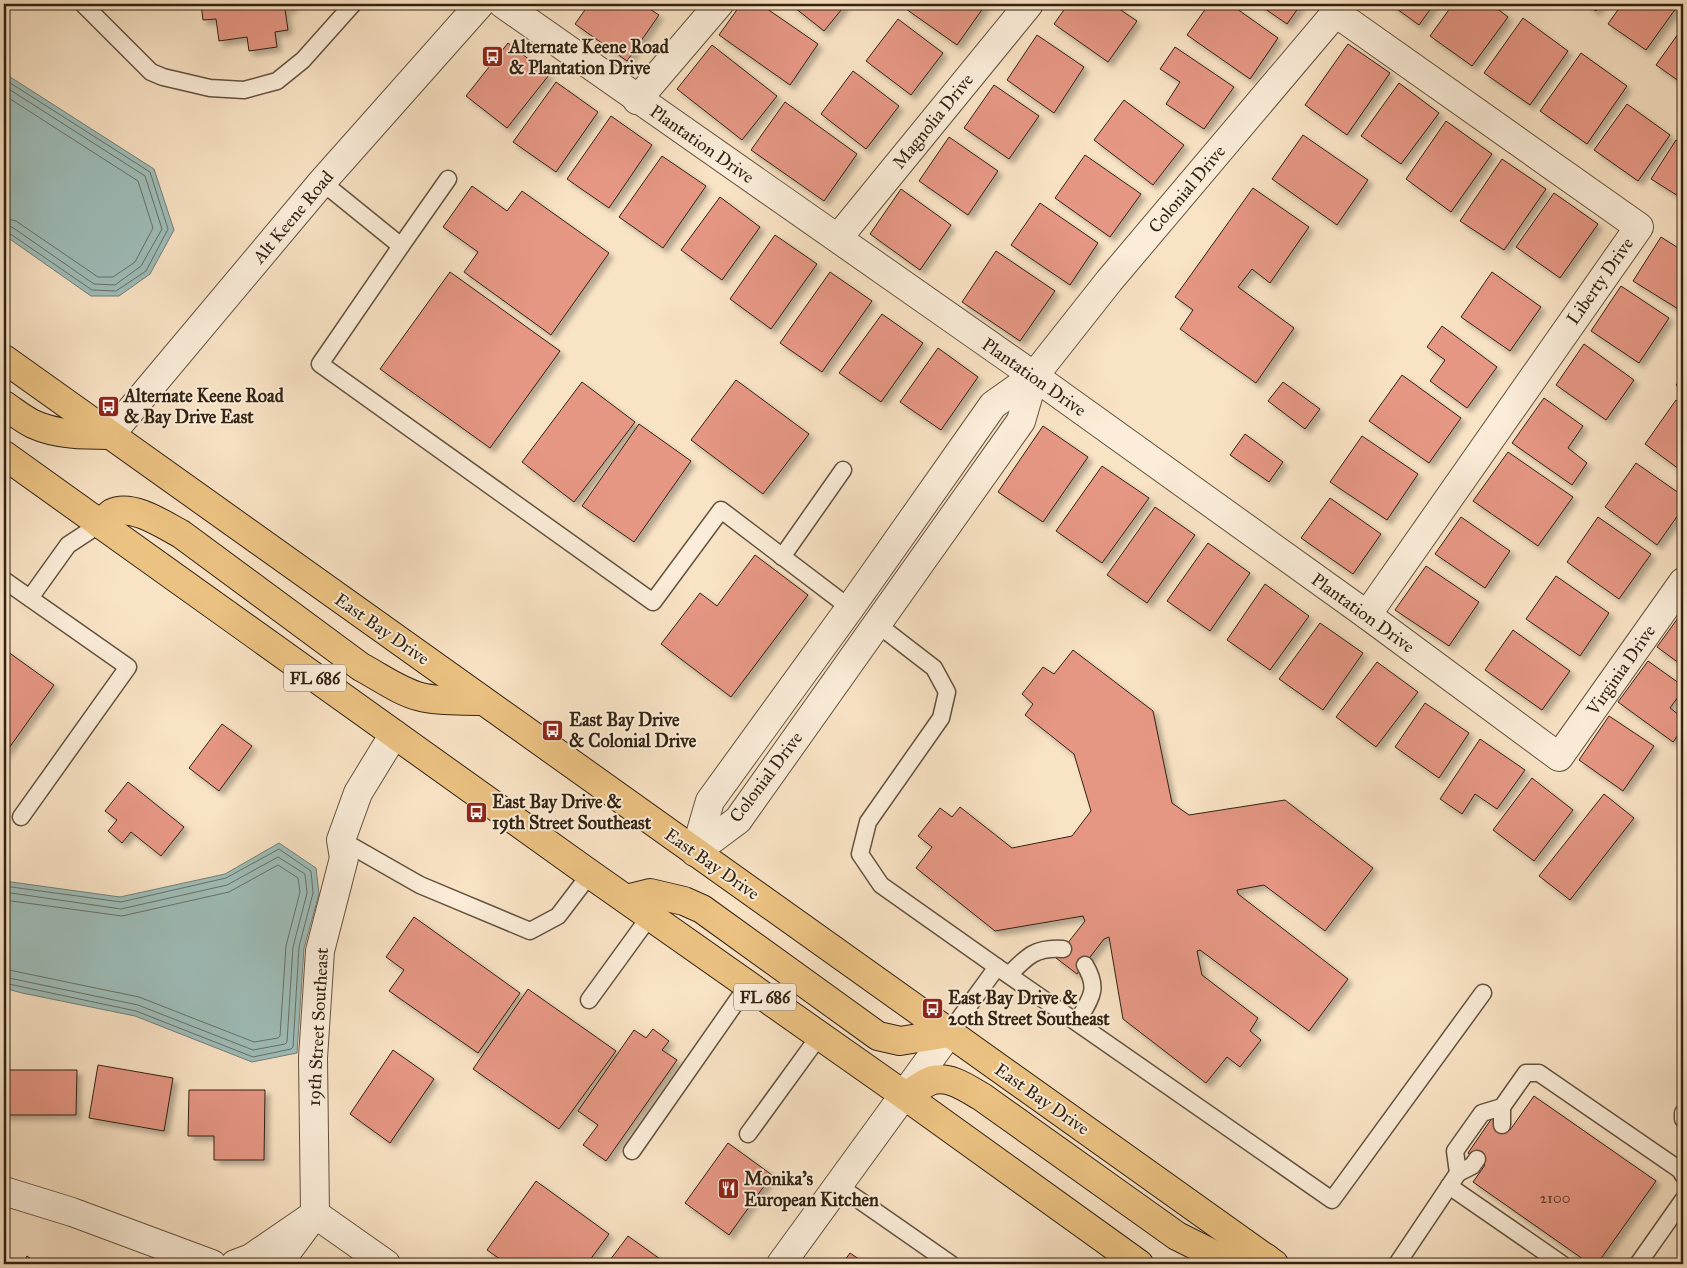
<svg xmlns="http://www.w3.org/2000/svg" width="1687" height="1268" font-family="'IM FELL Great Primer',serif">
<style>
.water{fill:#9ebdb9;stroke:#737f76}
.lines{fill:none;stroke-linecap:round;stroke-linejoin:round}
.shore{stroke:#687066;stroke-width:1}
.building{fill:#e69784;stroke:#322212;filter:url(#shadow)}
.service-casing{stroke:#64523f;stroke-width:19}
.minor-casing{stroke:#64523f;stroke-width:30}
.tertiary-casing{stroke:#64523f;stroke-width:30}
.primary-casing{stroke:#322212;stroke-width:30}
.service{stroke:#fbedd9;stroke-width:16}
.minor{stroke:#fbedd9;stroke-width:28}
.tertiary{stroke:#fbedd9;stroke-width:28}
.primary{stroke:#ecc282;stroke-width:28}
.labels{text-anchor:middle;stroke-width:4;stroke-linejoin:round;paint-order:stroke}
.number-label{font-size:15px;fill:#5f3f2e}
.shield{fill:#fbedd9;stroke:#6e5f4e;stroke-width:1}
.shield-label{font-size:16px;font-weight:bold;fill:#322212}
.poi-label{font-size:18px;font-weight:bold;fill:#322212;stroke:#fbedd9;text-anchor:start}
.street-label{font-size:18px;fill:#322212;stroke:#fbedd9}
</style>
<defs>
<filter id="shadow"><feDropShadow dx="4.5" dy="4.5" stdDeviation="2.5" flood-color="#0004"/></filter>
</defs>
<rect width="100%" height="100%" fill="#f9e3c5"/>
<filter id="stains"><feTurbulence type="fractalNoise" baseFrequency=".004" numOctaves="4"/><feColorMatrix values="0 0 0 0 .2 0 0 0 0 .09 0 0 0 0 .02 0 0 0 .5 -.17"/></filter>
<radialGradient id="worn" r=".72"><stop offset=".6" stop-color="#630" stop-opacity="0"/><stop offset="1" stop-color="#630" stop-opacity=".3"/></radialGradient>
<g class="water">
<polygon points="4,73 154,169 174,230 150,274 119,296 91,296 4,235"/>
<polygon points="279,843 316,868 319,894 304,948 297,1053 252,1062 135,1016 22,993 4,988 4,881 120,897 225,874"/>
</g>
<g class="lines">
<g class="shore">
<polyline points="4,79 150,172 168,229 146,271 116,291 92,290 9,233 4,232"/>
<polyline points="4,86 145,176 162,229 141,266 115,285 94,284 12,227 4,225"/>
<polyline points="4,95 138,181 153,228 135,262 113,277 98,277 16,221 4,218"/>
<polyline points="4,886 121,902 226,878 279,849 311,871 313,893 299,947 293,1047 291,1049 253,1057 136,1011 4,983"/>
<polyline points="4,892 121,909 227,885 278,857 305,874 307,893 293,947 287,1042 285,1044 253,1050 138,1005 4,977"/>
<polyline points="4,900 122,916 229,892 278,865 298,878 300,892 286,946 280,1036 278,1038 254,1042 139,997 4,969"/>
</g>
</g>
<g class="building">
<polygon points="201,4 292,4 292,8 285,9 288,30 275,32 277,47 249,51 247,37 219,41 216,19 203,20"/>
<polygon points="589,4 642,4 659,15 627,61 575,24"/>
<polygon points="741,4 760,4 818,44 790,85 719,35"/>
<polygon points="790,4 846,4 824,31"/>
<polygon points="909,4 986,4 957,45 906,9"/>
<polygon points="1068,4 1112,4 1137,21 1108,62 1054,24"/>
<polygon points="1209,4 1230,4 1278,38 1250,79 1187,35"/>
<polygon points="1258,4 1301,4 1287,24"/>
<polygon points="1390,4 1434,4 1419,25"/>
<polygon points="1453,4 1491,4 1508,17 1472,66 1430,36"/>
<polygon points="1586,4 1601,4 1596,11"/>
<polygon points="1622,4 1679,4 1646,50 1608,24"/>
<polygon points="1523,18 1568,51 1530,105 1484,73"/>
<polygon points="898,19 943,53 911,95 866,61"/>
<polygon points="1683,27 1683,84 1656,65"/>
<polygon points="1037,35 1084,67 1054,113 1007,80"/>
<polygon points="508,43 549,75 507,128 466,96"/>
<polygon points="1348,44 1390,73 1347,135 1305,105"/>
<polygon points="712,45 777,96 742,140 677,89"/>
<polygon points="1175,47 1234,87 1204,129 1166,104 1180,82 1160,69"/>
<polygon points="1581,53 1627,86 1587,144 1540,111"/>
<polygon points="853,71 899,106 866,149 821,114"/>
<polygon points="556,82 598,112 556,172 513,142"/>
<polygon points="1399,83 1439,113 1401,164 1361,136"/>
<polygon points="994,85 1039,116 1009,159 964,128"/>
<polygon points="1124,100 1184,145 1153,185 1094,140"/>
<polygon points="785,102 857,154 824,201 751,150"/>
<polygon points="1627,104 1670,135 1638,181 1594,150"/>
<polygon points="611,116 652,145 609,208 567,179"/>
<polygon points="1446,121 1492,154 1451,212 1406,179"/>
<polygon points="1303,135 1368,180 1337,225 1272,179"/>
<polygon points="949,137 998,171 968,215 919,181"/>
<polygon points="1676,140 1683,144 1683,199 1651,179"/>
<polygon points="1085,155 1141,194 1110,237 1055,198"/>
<polygon points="662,156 706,186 663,248 619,217"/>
<polygon points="1502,159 1546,189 1504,250 1460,221"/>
<polygon points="472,186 507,211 522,191 609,253 551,335 464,272 478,252 443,227"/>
<polygon points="1253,188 1309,227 1270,283 1252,269 1238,287 1294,328 1256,383 1180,329 1193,310 1175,297"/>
<polygon points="901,189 951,225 920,270 870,234"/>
<polygon points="1554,193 1598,224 1560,278 1516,247"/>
<polygon points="720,197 760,227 722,280 681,250"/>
<polygon points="1040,203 1098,243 1070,285 1011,245"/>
<polygon points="775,235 817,264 771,329 730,299"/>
<polygon points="1661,237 1683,251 1683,312 1633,281"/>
<polygon points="996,251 1055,291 1020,341 962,302"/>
<polygon points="450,272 560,351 490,448 380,369"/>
<polygon points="830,272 872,301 822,372 780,343"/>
<polygon points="1492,272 1541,307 1510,351 1461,317"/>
<polygon points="1621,286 1669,318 1639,363 1591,331"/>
<polygon points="882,314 923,343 881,402 839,373"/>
<polygon points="1442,326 1497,367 1467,408 1430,381 1445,360 1427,347"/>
<polygon points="1584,344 1634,380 1606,420 1556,385"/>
<polygon points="938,348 978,377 941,430 900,402"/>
<polygon points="1402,375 1461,418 1429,463 1369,421"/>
<polygon points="1683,375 1683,391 1676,385"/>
<polygon points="736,380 809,434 763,494 691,440"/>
<polygon points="582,382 635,422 574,502 522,462"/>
<polygon points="1283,382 1320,409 1305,429 1268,401"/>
<polygon points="1544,398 1583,426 1568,448 1587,463 1572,485 1512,443"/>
<polygon points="1676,400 1683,405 1683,472 1645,444"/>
<polygon points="639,424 691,461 634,542 582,506"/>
<polygon points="1043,426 1088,457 1043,522 998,492"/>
<polygon points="1245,434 1283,462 1269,482 1230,455"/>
<polygon points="1362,436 1418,474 1387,520 1330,482"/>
<polygon points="1508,452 1573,497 1538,546 1473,501"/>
<polygon points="1636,463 1683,496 1683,508 1657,545 1605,507"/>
<polygon points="1102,466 1149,498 1102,563 1056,531"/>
<polygon points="1330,498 1381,534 1353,574 1301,538"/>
<polygon points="1155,507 1195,535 1147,603 1107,575"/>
<polygon points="1461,517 1510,551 1485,588 1435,554"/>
<polygon points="1598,517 1651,554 1619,599 1567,562"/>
<polygon points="1208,543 1250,573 1210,631 1167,601"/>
<polygon points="755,555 808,595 731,697 661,644 700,593 717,606"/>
<polygon points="1426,566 1479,602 1449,646 1395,610"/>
<polygon points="1556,576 1609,613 1580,656 1526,619"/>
<polygon points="1265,584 1309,616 1270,670 1227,640"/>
<polygon points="1683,611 1683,666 1657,647"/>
<polygon points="1320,623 1363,653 1323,710 1279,679"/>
<polygon points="1513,630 1570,671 1542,710 1485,670"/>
<polygon points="4,649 54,685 4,755"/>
<polygon points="1073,650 1153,711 1172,803 1189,815 1285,800 1373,868 1325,931 1264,885 1237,890 1238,894 1348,979 1309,1031 1200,950 1197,951 1202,975 1258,1018 1250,1031 1261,1040 1240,1067 1227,1057 1206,1083 1123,1019 1109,937 1104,939 1077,974 1056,958 1085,921 1083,916 995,931 916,868 932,847 918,836 940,808 952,817 960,807 1012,848 1072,836 1091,811 1074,754 1025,715 1033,704 1022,694 1043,667 1054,674"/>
<polygon points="1648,661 1683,686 1683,690 1670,708 1683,718 1683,728 1673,742 1618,702"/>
<polygon points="1377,662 1418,692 1376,747 1336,717"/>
<polygon points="1425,703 1469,733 1439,778 1395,747"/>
<polygon points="1609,716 1654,746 1623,791 1579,760"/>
<polygon points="222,724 252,746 219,791 189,768"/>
<polygon points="1480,739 1525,770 1497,809 1475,794 1462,814 1440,799"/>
<polygon points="1532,778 1573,810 1534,861 1493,830"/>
<polygon points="128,782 184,827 161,856 131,832 122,843 108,831 117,820 105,811"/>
<polygon points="1604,794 1634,818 1570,900 1539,876"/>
<polygon points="414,917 520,993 478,1053 389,991 404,970 386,957"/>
<polygon points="528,989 616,1051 559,1129 473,1069"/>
<polygon points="653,1029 669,1041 662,1050 677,1060 606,1161 583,1145 598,1125 578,1111 634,1030 646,1038"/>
<polygon points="393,1050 434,1079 390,1143 350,1114"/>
<polygon points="98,1065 173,1078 164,1131 89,1118"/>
<polygon points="4,1070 77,1070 76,1115 4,1115"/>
<polygon points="189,1090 265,1090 264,1160 214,1160 214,1136 188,1136"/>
<polygon points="1534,1096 1656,1181 1597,1264 1590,1264 1473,1182 1485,1165 1468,1153 1492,1118 1510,1130"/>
<polygon points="728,1143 772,1175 729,1235 685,1203"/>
<polygon points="536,1181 609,1234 587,1264 543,1264 535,1259 531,1264 507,1264 487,1250"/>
<polygon points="628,1236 667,1264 607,1264"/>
<polygon points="850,1253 866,1264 842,1264"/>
<polygon points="27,1256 38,1264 22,1264"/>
</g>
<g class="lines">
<defs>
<g id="service">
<polyline points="83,4 151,72 163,77 210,88 244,90 277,81 303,60 353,4"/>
<polyline points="322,182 401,246 320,364 653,602 721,510 850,608"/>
<polyline points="401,246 448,179"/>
<polyline points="782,557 843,470"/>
<polyline points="4,580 128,667 21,817"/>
<polyline points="30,598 68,545 100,524"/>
<polyline points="877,624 934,668 947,692 941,718 868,822 860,854 881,885 997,967"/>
<polyline points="341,840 420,885 530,931 558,916 590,874"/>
<path d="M1009 975C1027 956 1036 947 1063 949"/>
<polyline points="589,1000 650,916"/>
<path d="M1077 1022C1090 999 1100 990 1085 965"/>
<polyline points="949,1033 997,967 1332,1200 1483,993"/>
<polyline points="1683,1113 1683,1119"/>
<polyline points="1502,1125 1502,1107"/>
<polyline points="748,1134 820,1035"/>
<polyline points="632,1151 748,985"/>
<polyline points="1458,1173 1472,1166 1477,1159"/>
<polyline points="839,1186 951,1264"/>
<polyline points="1449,1186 1562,1264"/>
<polyline points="1397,1264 1458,1173 1455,1151 1482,1113 1502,1107 1526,1073 1539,1073 1680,1170 1683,1175"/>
<polyline points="1638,1264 1683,1200"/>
</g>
<g id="minor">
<polyline points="503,4 1034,376 1367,615 1559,757 1683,582"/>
<polyline points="1336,13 1639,227 1367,615"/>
<polyline points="637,100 719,4"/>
<polyline points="838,238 1029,4"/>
<polyline points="695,852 710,801 850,608 993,405 1034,376 1109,281 1343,4"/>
<polyline points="695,852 738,820 1021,421 1034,376"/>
<polyline points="4,1191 72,1212 212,1264"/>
<polyline points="235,1264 251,1258 315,1214 386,1264"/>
<polyline points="278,1264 315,1214 313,1058 320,951 344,858 341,840 358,793 394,734"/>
<polyline points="781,1264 949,1033"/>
</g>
<polyline id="tertiary" points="110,435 322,182 480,4"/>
<g id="primary">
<polyline points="4,359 1274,1264"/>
<path d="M4 405C13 411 23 419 33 424 57 435 84 435 110 435"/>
<polyline points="4,455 590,874 904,1095 1139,1264"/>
<path d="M100 524C104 521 108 516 112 513 132 503 164 525 181 534L361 667C380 677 400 692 421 697 441 702 463 700 483 701"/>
<polyline points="626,899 650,893 684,901 702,909 878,1036 900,1041 949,1033"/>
<path d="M904 1095C914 1092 923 1083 933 1080 951 1076 968 1089 982 1097L1177 1236 1213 1254 1232 1259 1243 1257 1266 1258"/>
</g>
</defs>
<use href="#service" class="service-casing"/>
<use href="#minor" class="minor-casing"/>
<use href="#tertiary" class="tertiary-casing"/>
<use href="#primary" class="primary-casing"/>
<use href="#service" class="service"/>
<use href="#minor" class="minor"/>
<use href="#tertiary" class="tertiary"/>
<use href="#primary" class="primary"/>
</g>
<defs>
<symbol id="bus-square" viewBox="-11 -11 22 22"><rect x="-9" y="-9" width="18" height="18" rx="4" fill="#8f2418" stroke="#fbedd9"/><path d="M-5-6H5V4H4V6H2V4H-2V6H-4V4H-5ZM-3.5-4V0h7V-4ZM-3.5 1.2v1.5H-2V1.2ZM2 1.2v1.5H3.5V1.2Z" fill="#fff"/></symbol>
<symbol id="restaurant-square" viewBox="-11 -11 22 22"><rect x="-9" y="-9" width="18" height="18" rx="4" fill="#8f2418" stroke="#fbedd9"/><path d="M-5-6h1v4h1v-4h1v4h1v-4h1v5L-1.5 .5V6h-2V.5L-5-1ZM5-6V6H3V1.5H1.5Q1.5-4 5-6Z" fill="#fff"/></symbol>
</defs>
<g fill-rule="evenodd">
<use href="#bus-square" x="480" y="44" width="25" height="25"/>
<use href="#bus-square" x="96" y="394" width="25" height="25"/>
<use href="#bus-square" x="540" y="718" width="25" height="25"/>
<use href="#bus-square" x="464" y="800" width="25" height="25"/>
<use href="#bus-square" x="920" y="996" width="25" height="25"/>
<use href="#restaurant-square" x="716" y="1176" width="25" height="25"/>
</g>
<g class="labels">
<g class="number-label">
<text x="1555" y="1203">2100</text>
</g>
<g class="shield">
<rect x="284" y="664.5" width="62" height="27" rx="4"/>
<rect x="734" y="983.5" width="62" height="27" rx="4"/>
</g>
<g class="shield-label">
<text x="315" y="684">FL 686</text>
<text x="765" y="1003">FL 686</text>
</g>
<g class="poi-label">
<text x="509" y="53">Alternate Keene Road<tspan x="509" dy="21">&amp; Plantation Drive</tspan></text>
<text x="124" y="402">Alternate Keene Road<tspan x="124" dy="21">&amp; Bay Drive East</tspan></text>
<text x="569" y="726">East Bay Drive<tspan x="569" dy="21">&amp; Colonial Drive</tspan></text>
<text x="492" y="808">East Bay Drive &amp;<tspan x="492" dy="21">19th Street Southeast</tspan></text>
<text x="948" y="1004">East Bay Drive &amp;<tspan x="948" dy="21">20th Street Southeast</tspan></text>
<text x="744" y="1185">Monika's<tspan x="744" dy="21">European Kitchen</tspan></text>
</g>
<g class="street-label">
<text transform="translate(933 121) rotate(-51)" y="6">Magnolia Drive</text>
<text transform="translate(702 144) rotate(35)" y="6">Plantation Drive</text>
<text transform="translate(1187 189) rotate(-50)" y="6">Colonial Drive</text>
<text transform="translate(293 217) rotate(-50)" y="6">Alt Keene Road</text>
<text transform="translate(1600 281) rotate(-55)" y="6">Liberty Drive</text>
<text transform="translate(1034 377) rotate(35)" y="6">Plantation Drive</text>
<text transform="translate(1363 613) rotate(36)" y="6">Plantation Drive</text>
<text transform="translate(382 629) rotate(35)" y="6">East Bay Drive</text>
<text transform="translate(1621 670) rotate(-55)" y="6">Virginia Drive</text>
<text transform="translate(766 777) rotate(-53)" y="6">Colonial Drive</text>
<text transform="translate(712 864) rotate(35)" y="6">East Bay Drive</text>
<text transform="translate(318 1027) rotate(-87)" y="6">19th Street Southeast</text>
<text transform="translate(1042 1099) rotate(35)" y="6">East Bay Drive</text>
</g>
</g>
<rect width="1687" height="1268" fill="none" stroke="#f9e3c5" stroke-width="20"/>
<rect x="5" y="5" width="1677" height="1258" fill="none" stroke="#322212" stroke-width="2.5"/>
<rect x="10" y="10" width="1667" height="1248" fill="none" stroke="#322212"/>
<rect width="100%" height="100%" filter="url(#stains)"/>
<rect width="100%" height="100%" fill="url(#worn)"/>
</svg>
